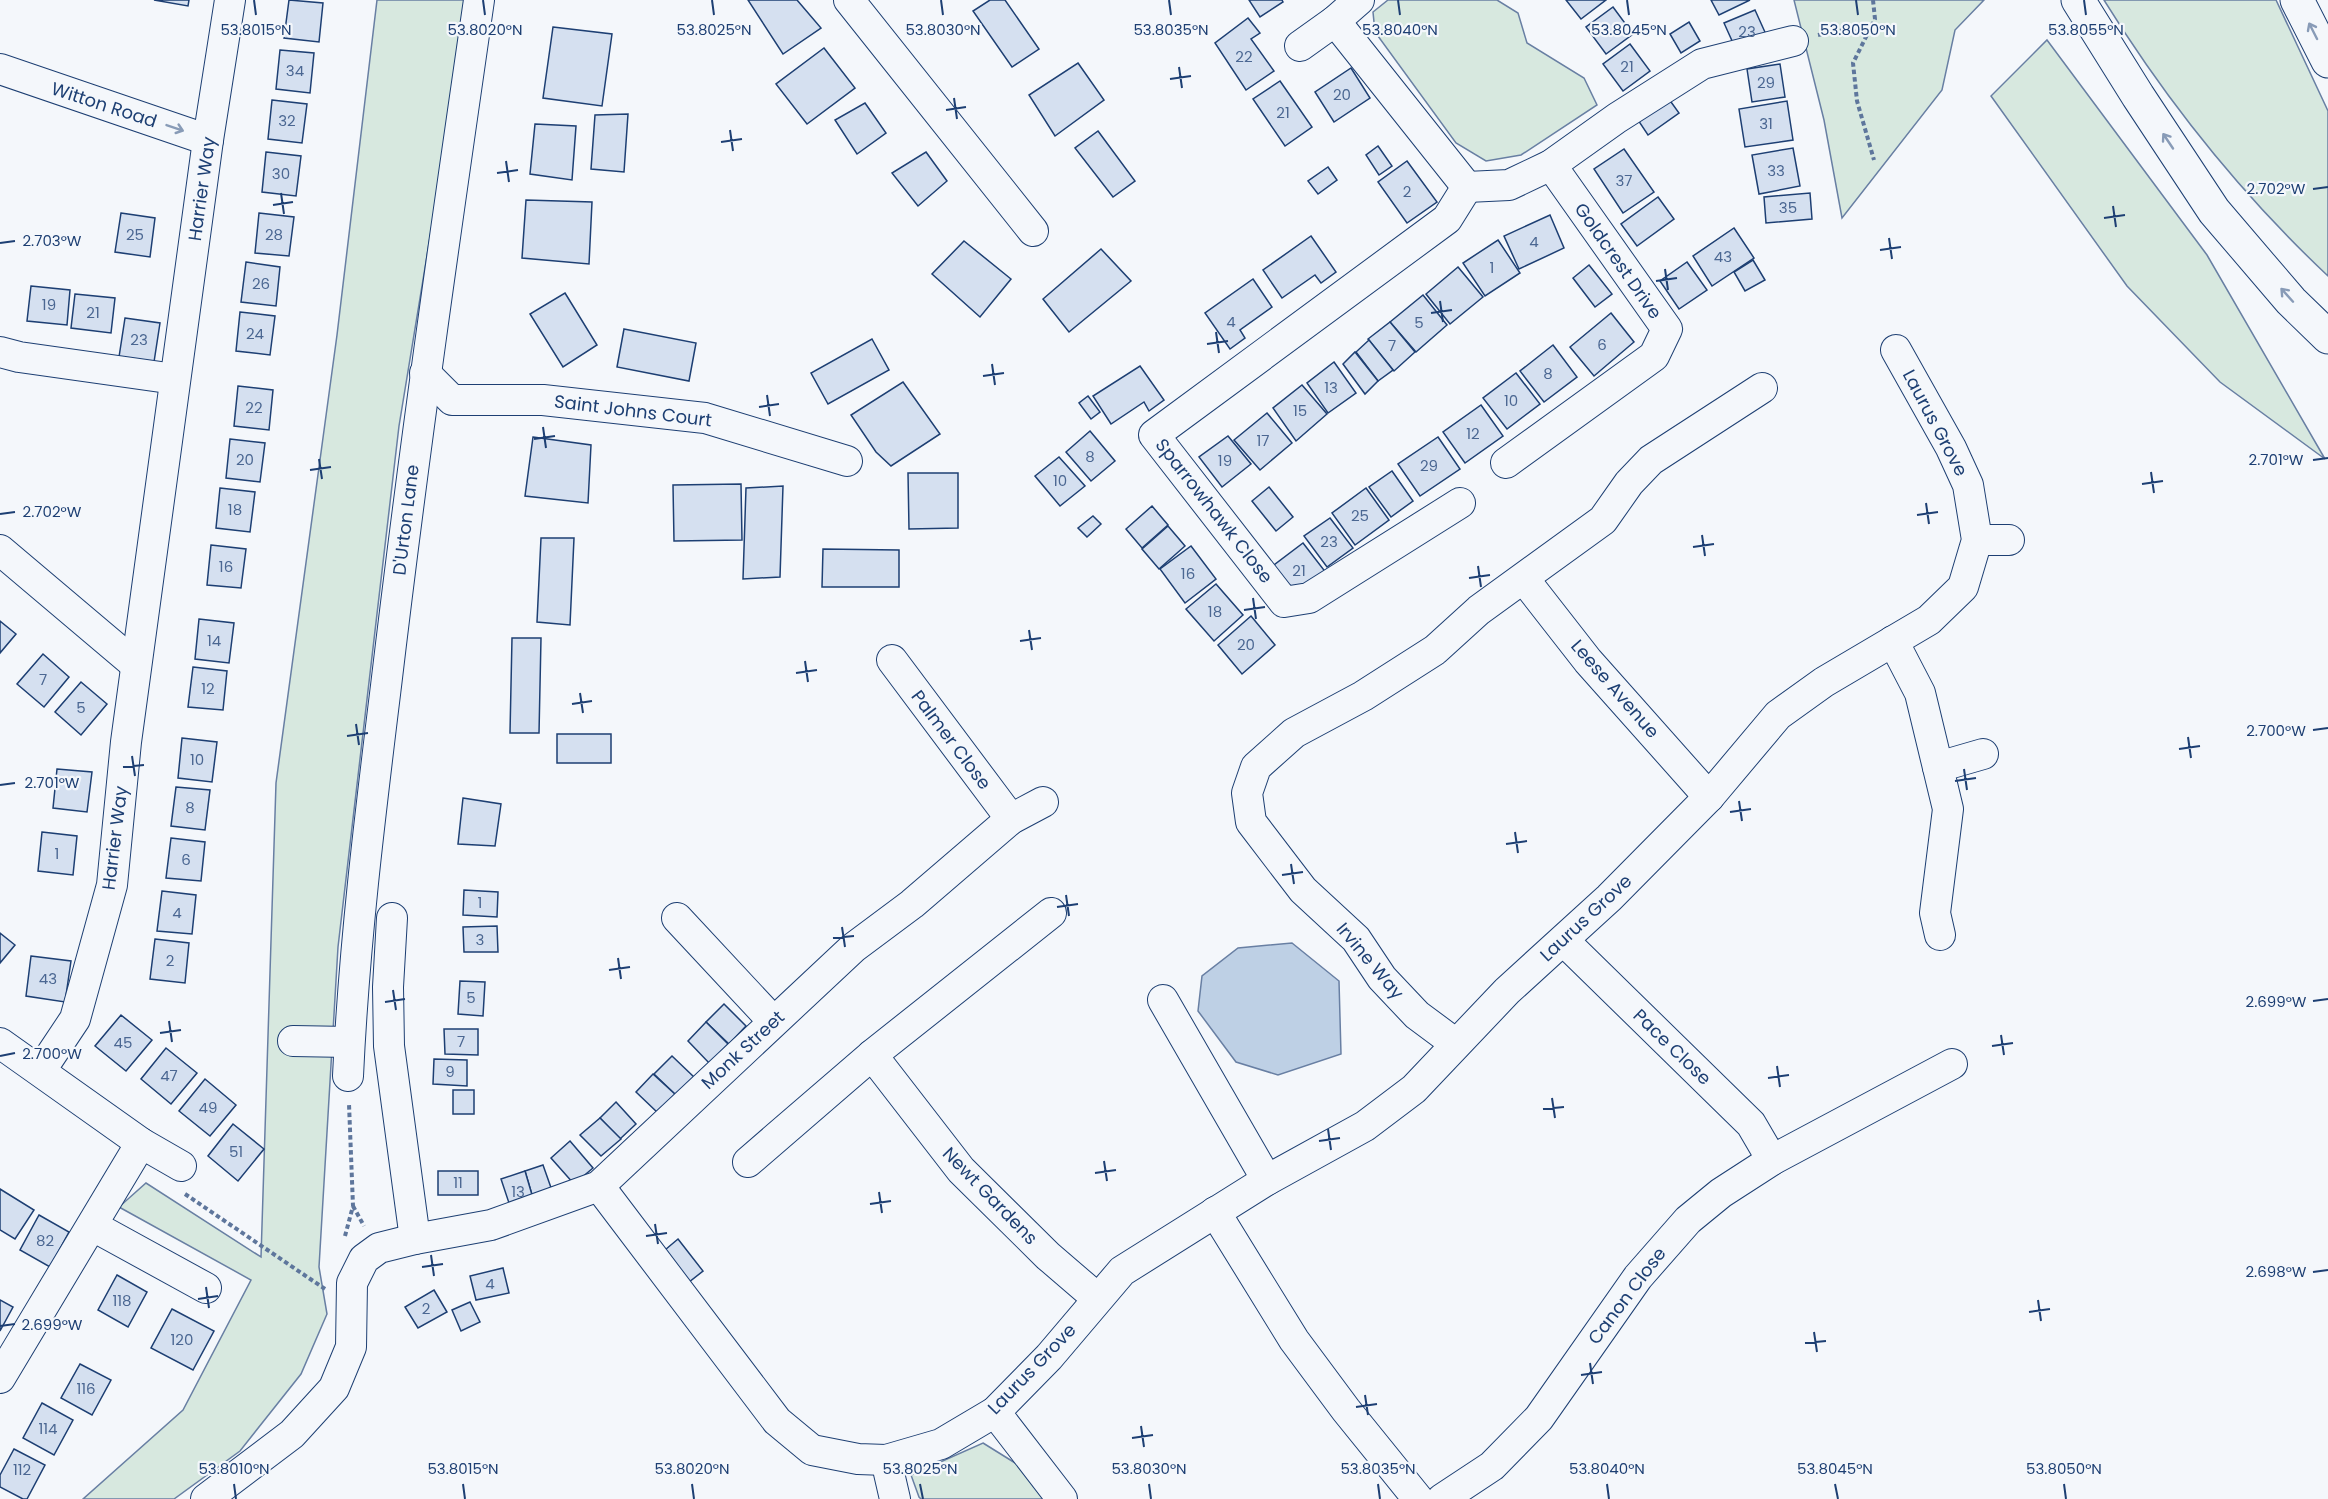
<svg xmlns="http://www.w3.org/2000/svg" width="2328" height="1499" font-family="Poppins,sans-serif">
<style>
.green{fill:#d7e8df;stroke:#687fa3;stroke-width:1.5}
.water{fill:#bed0e5;stroke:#687fa3;stroke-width:1.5}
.building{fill:#d5e0f0;stroke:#1d3f73;stroke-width:1.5}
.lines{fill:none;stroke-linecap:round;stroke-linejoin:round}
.minor-casing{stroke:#1d3f73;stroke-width:32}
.highway-casing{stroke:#1d3f73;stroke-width:35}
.path{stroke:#5e769c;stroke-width:4;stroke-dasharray:4.5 3;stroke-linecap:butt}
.minor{stroke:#f4f7fb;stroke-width:30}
.highway{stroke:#f4f7fb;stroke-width:33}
.oneway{stroke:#889bb7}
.ticks{fill:none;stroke:#1d3f73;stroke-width:2}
.labels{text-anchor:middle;stroke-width:4.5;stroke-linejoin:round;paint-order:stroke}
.number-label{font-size:15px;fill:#4b6792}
.street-label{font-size:18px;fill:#1d3f73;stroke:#f4f7fb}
.ticks-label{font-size:15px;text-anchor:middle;fill:#1d3f73;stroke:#f4f7fb;stroke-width:4.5;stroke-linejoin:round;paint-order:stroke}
</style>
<rect width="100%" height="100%" fill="#f4f7fb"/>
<g class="green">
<polygon points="377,0 469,0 399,426 338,947 319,1267 327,1314 301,1374 240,1451 174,1499 83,1499 183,1410 251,1280 119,1207 146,1183 261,1257 276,783 337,335"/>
<polygon points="1388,0 1497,0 1518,13 1527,43 1584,78 1597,105 1521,155 1486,161 1456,143 1375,32 1373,12"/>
<polygon points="1794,0 1984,0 1955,30 1942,90 1842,218 1824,120"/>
<path d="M2104 0H2276L2328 111V276C2242 195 2166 100 2104 0Z"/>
<polygon points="2047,40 2207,255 2325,459 2220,382 2127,286 1991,96"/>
<polygon points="983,1443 1020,1466 1044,1499 921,1499 919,1497 911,1475"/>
</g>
<polygon class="water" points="1292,943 1339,981 1341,1054 1278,1075 1236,1062 1198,1011 1202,976 1238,948"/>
<g class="building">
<polygon points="154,0 189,0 188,6"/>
<polygon points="289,0 323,3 319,42 284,38"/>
<polygon points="748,0 797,0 821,28 783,54"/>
<polygon points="990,0 1005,0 1039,49 1012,67 973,11"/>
<polygon points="1249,0 1282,0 1283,2 1260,17"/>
<polygon points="1566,0 1606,0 1581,19"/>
<polygon points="1711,0 1750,0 1719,15"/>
<polygon points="1613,7 1633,34 1606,54 1586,27"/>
<polygon points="1755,10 1769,41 1738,54 1724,23"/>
<polygon points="1248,18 1260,33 1251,39 1274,71 1246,90 1215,43"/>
<polygon points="1689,22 1700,41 1681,53 1670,34"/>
<polygon points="553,27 612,34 602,106 543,98"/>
<polygon points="1630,44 1650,71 1623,91 1603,64"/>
<polygon points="824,48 855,88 807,124 776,84"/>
<polygon points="280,50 314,53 310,93 276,89"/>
<polygon points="1078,63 1104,100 1055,136 1029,95"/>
<polygon points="1780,64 1785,97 1752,102 1747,69"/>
<polygon points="1351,68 1370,98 1334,122 1315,92"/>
<polygon points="1280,81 1312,127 1285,146 1253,99"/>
<polygon points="1666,95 1679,113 1648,135 1636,117"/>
<polygon points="272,100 307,104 302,143 268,139"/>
<polygon points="1787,101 1793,140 1745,147 1739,109"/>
<polygon points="865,103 886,133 857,154 835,120"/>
<polygon points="628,114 624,172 591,169 595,115"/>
<polygon points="535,124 576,126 572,180 530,174"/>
<polygon points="1098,131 1135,181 1113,197 1075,148"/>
<polygon points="1378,146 1392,166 1379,175 1366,155"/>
<polygon points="1793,148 1800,186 1759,194 1752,155"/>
<polygon points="1624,149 1654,192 1623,213 1594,169"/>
<polygon points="266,152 301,156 296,196 262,192"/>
<polygon points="926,152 947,181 918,206 892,173"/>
<polygon points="1407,161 1437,202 1407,223 1378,182"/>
<polygon points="1328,167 1337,180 1318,194 1308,181"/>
<polygon points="1810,193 1812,219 1766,223 1764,197"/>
<polygon points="1658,197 1674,219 1637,246 1621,224"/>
<polygon points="526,200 592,202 589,264 522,258"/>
<polygon points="121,213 155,218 150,257 115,252"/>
<polygon points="259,213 294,217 289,256 255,253"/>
<polygon points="1550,215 1564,248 1519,269 1504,236"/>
<polygon points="1734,228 1754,258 1712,286 1693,256"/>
<polygon points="1311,236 1336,272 1321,283 1315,275 1282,298 1263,270"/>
<polygon points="1498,240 1520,273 1485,296 1463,263"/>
<polygon points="964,241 1011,279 980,317 932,274"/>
<polygon points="1101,249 1131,281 1069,332 1043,299"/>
<polygon points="1753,260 1765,280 1745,291 1734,272"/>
<polygon points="246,262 280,267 276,306 241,302"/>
<polygon points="1687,262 1707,290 1679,309 1660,281"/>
<polygon points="1589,265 1612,294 1595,307 1573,278"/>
<polygon points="1458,267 1483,297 1450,324 1426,294"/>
<polygon points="1253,279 1272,307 1240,330 1245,338 1230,349 1205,313"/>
<polygon points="31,286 70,290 67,325 27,321"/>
<polygon points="565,293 597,345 563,367 530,314"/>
<polygon points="75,294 115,298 111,333 71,328"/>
<polygon points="1423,295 1447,325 1416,352 1390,322"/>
<polygon points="240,312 275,316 270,355 236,351"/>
<polygon points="1611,313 1634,342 1594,376 1570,347"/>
<polygon points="125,318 160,323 154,362 119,357"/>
<polygon points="1390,322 1415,352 1394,371 1368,339"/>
<polygon points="624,329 696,343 689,381 617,367"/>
<polygon points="872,339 889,370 828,404 811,373"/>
<polygon points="1369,340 1393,370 1378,381 1356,352"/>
<polygon points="1553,345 1577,377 1544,402 1520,371"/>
<polygon points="1355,352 1378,381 1365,394 1343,364"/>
<polygon points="1334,362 1356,393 1328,413 1307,383"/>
<polygon points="1140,366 1164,400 1149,411 1144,402 1111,424 1093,396"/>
<polygon points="1516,373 1540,404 1507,429 1483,398"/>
<polygon points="903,382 940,434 891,466 876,452 851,415"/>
<polygon points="1302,385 1327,414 1296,441 1273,408"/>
<polygon points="238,386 273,390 269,430 234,426"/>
<polygon points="1088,396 1100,412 1091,419 1079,403"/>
<polygon points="1481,405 1503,436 1465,463 1443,432"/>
<polygon points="1267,413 1292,443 1260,470 1234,440"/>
<polygon points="1090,431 1115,461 1091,481 1066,452"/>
<polygon points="1228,436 1251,464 1222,487 1199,457"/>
<polygon points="533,437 591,445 588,503 525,496"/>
<polygon points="1438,437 1460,469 1420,496 1398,464"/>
<polygon points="230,439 265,443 260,482 226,478"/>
<polygon points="1059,457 1085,486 1060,506 1035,476"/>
<polygon points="1392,471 1413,501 1391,517 1369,487"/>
<polygon points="908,473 958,473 958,528 909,529"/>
<polygon points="741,484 742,540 674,541 673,485"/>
<polygon points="783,486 780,577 743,579 746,488"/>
<polygon points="1269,487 1293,517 1276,531 1252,501"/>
<polygon points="220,488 255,492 250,532 216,528"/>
<polygon points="1366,488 1389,520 1355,545 1332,513"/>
<polygon points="1152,506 1168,525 1142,548 1126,529"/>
<polygon points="1093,516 1101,524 1087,537 1078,528"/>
<polygon points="1330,518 1353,548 1327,567 1304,536"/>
<polygon points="1168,526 1185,546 1159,569 1142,549"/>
<polygon points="541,538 574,538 570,625 537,622"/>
<polygon points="1303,543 1327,574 1293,599 1270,568"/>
<polygon points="211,545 246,549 241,588 207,585"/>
<polygon points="1191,546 1216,579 1185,603 1160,569"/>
<polygon points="823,549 899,550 899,587 822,587"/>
<polygon points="1216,584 1243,615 1214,641 1186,609"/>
<polygon points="1251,616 1275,645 1242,674 1218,645"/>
<polygon points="199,619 234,623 229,663 195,659"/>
<polygon points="0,621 16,634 0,653"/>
<polygon points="512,638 541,638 539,733 510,733"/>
<polygon points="43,654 69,677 44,707 17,684"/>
<polygon points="193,667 227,671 223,710 188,707"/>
<polygon points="81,682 107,704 81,735 55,712"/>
<rect x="557" y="734" width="54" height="29"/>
<polygon points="182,738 217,742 212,782 178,778"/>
<polygon points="57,769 92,772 87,812 53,808"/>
<polygon points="176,787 210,790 205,830 171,826"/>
<polygon points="463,798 501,804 495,846 458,844"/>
<polygon points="42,832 77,836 73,875 38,871"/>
<polygon points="171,838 205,842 201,881 166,878"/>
<polygon points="464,890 498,892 497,917 463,915"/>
<polygon points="162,891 196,895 192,934 157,931"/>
<polygon points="497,926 498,952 464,952 463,927"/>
<polygon points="0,933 15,945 0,963"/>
<polygon points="155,939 189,943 185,983 150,979"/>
<polygon points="31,956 71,961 65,1002 26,996"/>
<polygon points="460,981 485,982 483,1016 458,1014"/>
<polygon points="724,1004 746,1026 729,1044 706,1022"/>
<polygon points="121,1015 152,1040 126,1071 95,1046"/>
<polygon points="706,1022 728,1044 710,1064 688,1041"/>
<polygon points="444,1029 478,1029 478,1055 445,1054"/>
<polygon points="166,1048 197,1073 171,1104 141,1079"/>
<polygon points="672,1056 695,1078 677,1096 654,1074"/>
<polygon points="434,1059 467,1060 467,1086 433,1084"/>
<polygon points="653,1074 677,1096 658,1113 636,1092"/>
<polygon points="205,1079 236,1105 210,1136 179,1111"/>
<rect x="453" y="1090" width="21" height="24"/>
<polygon points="616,1102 636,1124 620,1139 600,1118"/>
<polygon points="600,1118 621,1139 601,1156 580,1135"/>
<polygon points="233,1124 264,1149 238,1181 208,1156"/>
<polygon points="570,1141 593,1168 574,1184 551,1158"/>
<polygon points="543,1165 555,1199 535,1205 525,1171"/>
<rect x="438" y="1171" width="40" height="24"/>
<polygon points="525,1171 535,1205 512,1212 501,1179"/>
<polygon points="0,1189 34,1210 15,1239 0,1230"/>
<polygon points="39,1215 69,1232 50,1267 20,1250"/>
<polygon points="678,1239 703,1271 684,1286 659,1255"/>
<polygon points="503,1268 509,1293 476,1300 470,1276"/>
<polygon points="117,1275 147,1292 128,1327 98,1310"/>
<polygon points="434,1290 447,1312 418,1328 405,1307"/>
<polygon points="0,1300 13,1307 0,1331"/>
<polygon points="470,1302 480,1322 461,1331 452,1310"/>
<polygon points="172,1309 214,1331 193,1370 151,1348"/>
<polygon points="80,1364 111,1380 92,1415 61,1398"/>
<polygon points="42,1403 73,1420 54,1455 23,1438"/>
<polygon points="14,1449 45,1465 27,1499 23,1499 0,1487 0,1475"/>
</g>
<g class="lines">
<defs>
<g id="minor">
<polyline points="849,0 1033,231"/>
<polyline points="1335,21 1467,187 1509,185 1551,165 1617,118 1702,64 1793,41"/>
<polyline points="1300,46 1335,21 1359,0"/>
<polyline points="0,69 208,140"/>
<polyline points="0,352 19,357 175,379"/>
<polyline points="425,373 452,400 543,400 705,418 847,461"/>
<polyline points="1506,463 1654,356 1667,329 1551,165"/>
<polyline points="1460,503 1309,598 1284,602 1154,435 1447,219 1467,187"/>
<polyline points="1977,540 2009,540"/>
<polyline points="0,550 136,665"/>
<polyline points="1524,579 1588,661 1709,797"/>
<polyline points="1893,641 1920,693 1948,809 1935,913 1940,935"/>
<polyline points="892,660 1011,819"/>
<polyline points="1938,767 1983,754"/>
<polyline points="392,918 388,987 389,1046 415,1239 491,1225 599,1186 853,948 912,904 1011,819 1043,802"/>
<polyline points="677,918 773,1021"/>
<polyline points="1564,941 1751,1124 1772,1160"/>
<polyline points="1163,1000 1267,1180"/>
<polyline points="293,1041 349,1042"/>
<polyline points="0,1043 141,1143 181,1166"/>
<polyline points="1456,1044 1417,1015 1382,978 1356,939 1303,890 1251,822 1247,793 1256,767 1294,733 1363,696 1435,650 1479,610 1603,520 1629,483 1651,460 1762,388"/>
<polyline points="872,1055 961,1170 1048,1256 1097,1298"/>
<polyline points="41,1070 75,1019 112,885 126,742 208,140 230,0"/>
<path d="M348 1076C354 945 370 816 386 686 413 457 446 228 479 0"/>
<polyline points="748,1162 872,1055 1051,913"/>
<polyline points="599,1186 777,1421 812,1450 858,1459 886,1460 941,1444 995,1412 1049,1357 1122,1271 1267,1180 1365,1126 1414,1089 1507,991 1609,898 1709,797 1778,715 1824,682 1929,620 1963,587 1977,540 1968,485 1951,448 1896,350"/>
<polyline points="1215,1212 1294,1340 1346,1410 1418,1499"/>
<polyline points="93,1226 206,1288"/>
<polyline points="0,1378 141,1143"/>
<polyline points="995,1412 1062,1499"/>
<polyline points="886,1460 895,1499"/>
<polyline points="206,1499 292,1434 334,1388 351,1347 352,1283 364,1259 379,1248 415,1239"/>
<polyline points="1442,1499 1492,1466 1539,1418 1638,1277 1688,1220 1721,1193 1772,1160 1952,1064"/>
</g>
<g id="highway">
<polyline points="2078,0 2138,96 2214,211 2291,301 2328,337"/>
<polyline points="2297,0 2328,61"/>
</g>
</defs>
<use href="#minor" class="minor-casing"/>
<use href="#highway" class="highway-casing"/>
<g class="path">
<polyline points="1873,0 1875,19 1853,63 1857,101 1874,160"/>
<polyline points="1818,35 1843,30 1868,33"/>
<polyline points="185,1194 325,1289"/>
<polyline points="353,1206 364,1226"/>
<polyline points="345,1236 353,1206 349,1104"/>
</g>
<use href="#minor" class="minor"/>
<use href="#highway" class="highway"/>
</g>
<defs><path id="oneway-shaft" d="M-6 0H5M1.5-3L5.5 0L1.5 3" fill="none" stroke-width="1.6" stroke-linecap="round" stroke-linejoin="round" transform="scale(1.5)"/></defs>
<g class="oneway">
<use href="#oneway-shaft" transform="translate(2313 31) rotate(-117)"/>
<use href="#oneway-shaft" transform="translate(175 128) rotate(19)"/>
<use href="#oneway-shaft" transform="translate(2168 141) rotate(-124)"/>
<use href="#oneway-shaft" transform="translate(2287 295) rotate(-132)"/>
</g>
<path class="ticks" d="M254 0 256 15M483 0 485 15M712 0 714 15M941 0 943 15M1169 0 1171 15M1398 0 1400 15M1627 0 1629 15M1856 0 1858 15M2084 0 2086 15M1179 67 1182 88M1170 79 1191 76M954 98 957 119M946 110 966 107M730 130 733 151M721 142 742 139M506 161 509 182M497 173 518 170M2313 189 2328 187M281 193 284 214M273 205 293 202M2113 206 2116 227M2104 218 2125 215M1889 238 1892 259M0 243 15 241M1880 250 1901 247M1665 269 1668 290M1656 281 1677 278M1440 301 1443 322M1431 313 1452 310M1216 332 1219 353M1207 344 1228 341M992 364 995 385M983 376 1004 373M767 395 770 416M759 407 779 404M543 427 546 448M534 439 555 436M319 459 322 479M2313 460 2328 458M310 470 331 467M2151 472 2154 493M2142 484 2163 481M1926 503 1929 524M0 514 15 512M1917 515 1938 512M1702 535 1705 556M1693 547 1714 544M1478 566 1481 587M1469 578 1490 575M1253 598 1256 619M1244 610 1265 607M1029 630 1032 650M1020 641 1041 638M805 661 808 682M796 673 817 670M580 693 583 713M572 704 592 701M356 724 359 745M2313 730 2328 728M347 736 368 733M2188 737 2191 758M2179 749 2200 746M132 756 135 776M123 767 144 765M1964 769 1967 790M1955 781 1976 778M0 785 15 783M1739 801 1742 821M1730 812 1751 809M1515 832 1518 853M1506 844 1527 841M1291 864 1294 884M1282 875 1303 872M1066 895 1069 916M1057 907 1078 904M842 927 845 947M833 938 854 936M618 958 621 979M609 970 630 967M393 990 396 1010M2313 1001 2328 999M385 1002 405 999M169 1021 172 1042M160 1033 181 1030M2001 1035 2004 1055M1992 1046 2013 1043M0 1056 15 1053M1777 1066 1780 1087M1768 1078 1789 1075M1552 1098 1555 1118M1543 1109 1564 1107M1328 1129 1331 1150M1319 1141 1340 1138M1104 1161 1107 1181M1095 1173 1116 1170M879 1192 882 1213M870 1204 891 1201M655 1224 658 1244M646 1236 667 1233M431 1255 434 1276M422 1267 443 1264M2313 1272 2328 1270M206 1287 209 1308M198 1299 218 1296M2038 1300 2041 1321M2029 1312 2050 1309M0 1326 15 1324M1814 1332 1817 1352M1805 1343 1826 1341M1590 1363 1593 1384M1581 1375 1602 1372M1365 1395 1368 1415M1356 1407 1377 1404M1141 1426 1144 1447M1132 1438 1153 1435M234 1484 236 1499M463 1484 465 1499M692 1484 694 1499M920 1484 923 1499M1149 1484 1151 1499M1378 1484 1380 1499M1607 1484 1609 1499M1835 1484 1838 1499M2064 1484 2066 1499"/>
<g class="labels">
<g class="number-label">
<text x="1747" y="37">23</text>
<text x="1244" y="62">22</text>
<text x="1627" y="72">21</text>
<text x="295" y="76">34</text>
<text x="1766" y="88">29</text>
<text x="1342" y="100">20</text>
<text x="1283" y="118">21</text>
<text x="287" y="126">32</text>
<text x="1766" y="129">31</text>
<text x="1776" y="176">33</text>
<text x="281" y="179">30</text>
<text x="1624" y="186">37</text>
<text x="1407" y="197">2</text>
<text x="1788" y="213">35</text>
<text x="135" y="240">25</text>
<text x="274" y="240">28</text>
<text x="1534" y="247">4</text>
<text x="1723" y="262">43</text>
<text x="1492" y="273">1</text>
<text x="261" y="289">26</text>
<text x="49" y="310">19</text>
<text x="93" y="318">21</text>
<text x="1231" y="327">4</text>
<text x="1419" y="328">5</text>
<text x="255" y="339">24</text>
<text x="139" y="345">23</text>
<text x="1602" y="350">6</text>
<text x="1392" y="351">7</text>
<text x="1548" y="379">8</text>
<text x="1331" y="393">13</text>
<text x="1511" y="406">10</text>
<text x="254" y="413">22</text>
<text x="1300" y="416">15</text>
<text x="1473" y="439">12</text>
<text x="1263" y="446">17</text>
<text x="1090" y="462">8</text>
<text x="245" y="465">20</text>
<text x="1225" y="466">19</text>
<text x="1429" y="471">29</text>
<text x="1060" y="486">10</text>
<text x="235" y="515">18</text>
<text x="1360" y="521">25</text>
<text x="1329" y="547">23</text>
<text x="226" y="572">16</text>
<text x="1299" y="576">21</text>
<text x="1188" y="579">16</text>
<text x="1215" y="617">18</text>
<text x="214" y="646">14</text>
<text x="1246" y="650">20</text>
<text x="43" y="685">7</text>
<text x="208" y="694">12</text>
<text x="81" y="713">5</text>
<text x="197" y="765">10</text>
<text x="190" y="813">8</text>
<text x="57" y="859">1</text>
<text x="186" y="865">6</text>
<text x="480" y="908">1</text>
<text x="177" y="918">4</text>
<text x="480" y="945">3</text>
<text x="170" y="966">2</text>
<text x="48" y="984">43</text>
<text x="471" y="1003">5</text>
<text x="461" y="1047">7</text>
<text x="123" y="1048">45</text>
<text x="450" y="1077">9</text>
<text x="169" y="1081">47</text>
<text x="208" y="1113">49</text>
<text x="236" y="1157">51</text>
<text x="458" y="1188">11</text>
<text x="518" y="1197">13</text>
<text x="45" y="1246">82</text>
<text x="490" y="1289">4</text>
<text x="122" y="1306">118</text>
<text x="426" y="1314">2</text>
<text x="182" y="1345">120</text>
<text x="86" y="1394">116</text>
<text x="48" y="1434">114</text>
<text x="22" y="1475">112</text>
</g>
<g class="street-label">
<text transform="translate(104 105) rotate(18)" y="6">Witton Road</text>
<text transform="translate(202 189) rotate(-82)" y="6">Harrier Way</text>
<text transform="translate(1618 261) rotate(55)" y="6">Goldcrest Drive</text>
<text transform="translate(633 411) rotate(7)" y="6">Saint Johns Court</text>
<text transform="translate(1935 423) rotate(62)" y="6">Laurus Grove</text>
<text transform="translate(1214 511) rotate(52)" y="6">Sparrowhawk Close</text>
<text transform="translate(406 520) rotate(-83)" y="6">D'Urton Lane</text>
<text transform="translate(1615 689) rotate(49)" y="6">Leese Avenue</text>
<text transform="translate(951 740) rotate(53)" y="6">Palmer Close</text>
<text transform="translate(115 838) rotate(-83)" y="6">Harrier Way</text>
<text transform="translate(1586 918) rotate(-43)" y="6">Laurus Grove</text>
<text transform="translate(1370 961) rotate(50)" y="6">Irvine Way</text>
<text transform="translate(1672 1047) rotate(44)" y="6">Pace Close</text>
<text transform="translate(743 1050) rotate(-43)" y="6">Monk Street</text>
<text transform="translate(990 1196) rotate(46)" y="6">Newt Gardens</text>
<text transform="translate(1627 1296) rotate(-53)" y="6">Canon Close</text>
<text transform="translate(1032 1369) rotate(-46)" y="6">Laurus Grove</text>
</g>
</g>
<g class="ticks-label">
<text x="256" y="35">53.8015°N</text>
<text x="485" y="35">53.8020°N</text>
<text x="714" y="35">53.8025°N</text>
<text x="943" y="35">53.8030°N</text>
<text x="1171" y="35">53.8035°N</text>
<text x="1400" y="35">53.8040°N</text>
<text x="1629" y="35">53.8045°N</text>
<text x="1858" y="35">53.8050°N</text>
<text x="2086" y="35">53.8055°N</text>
<text x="2276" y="194">2.702°W</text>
<text x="52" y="246">2.703°W</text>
<text x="2276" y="465">2.701°W</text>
<text x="52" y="517">2.702°W</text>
<text x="2276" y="736">2.700°W</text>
<text x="52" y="788">2.701°W</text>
<text x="2276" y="1007">2.699°W</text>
<text x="52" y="1059">2.700°W</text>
<text x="2276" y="1277">2.698°W</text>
<text x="52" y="1330">2.699°W</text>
<text x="234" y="1474">53.8010°N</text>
<text x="463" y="1474">53.8015°N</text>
<text x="692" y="1474">53.8020°N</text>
<text x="920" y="1474">53.8025°N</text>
<text x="1149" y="1474">53.8030°N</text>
<text x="1378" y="1474">53.8035°N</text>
<text x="1607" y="1474">53.8040°N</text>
<text x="1835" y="1474">53.8045°N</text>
<text x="2064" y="1474">53.8050°N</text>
</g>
</svg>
